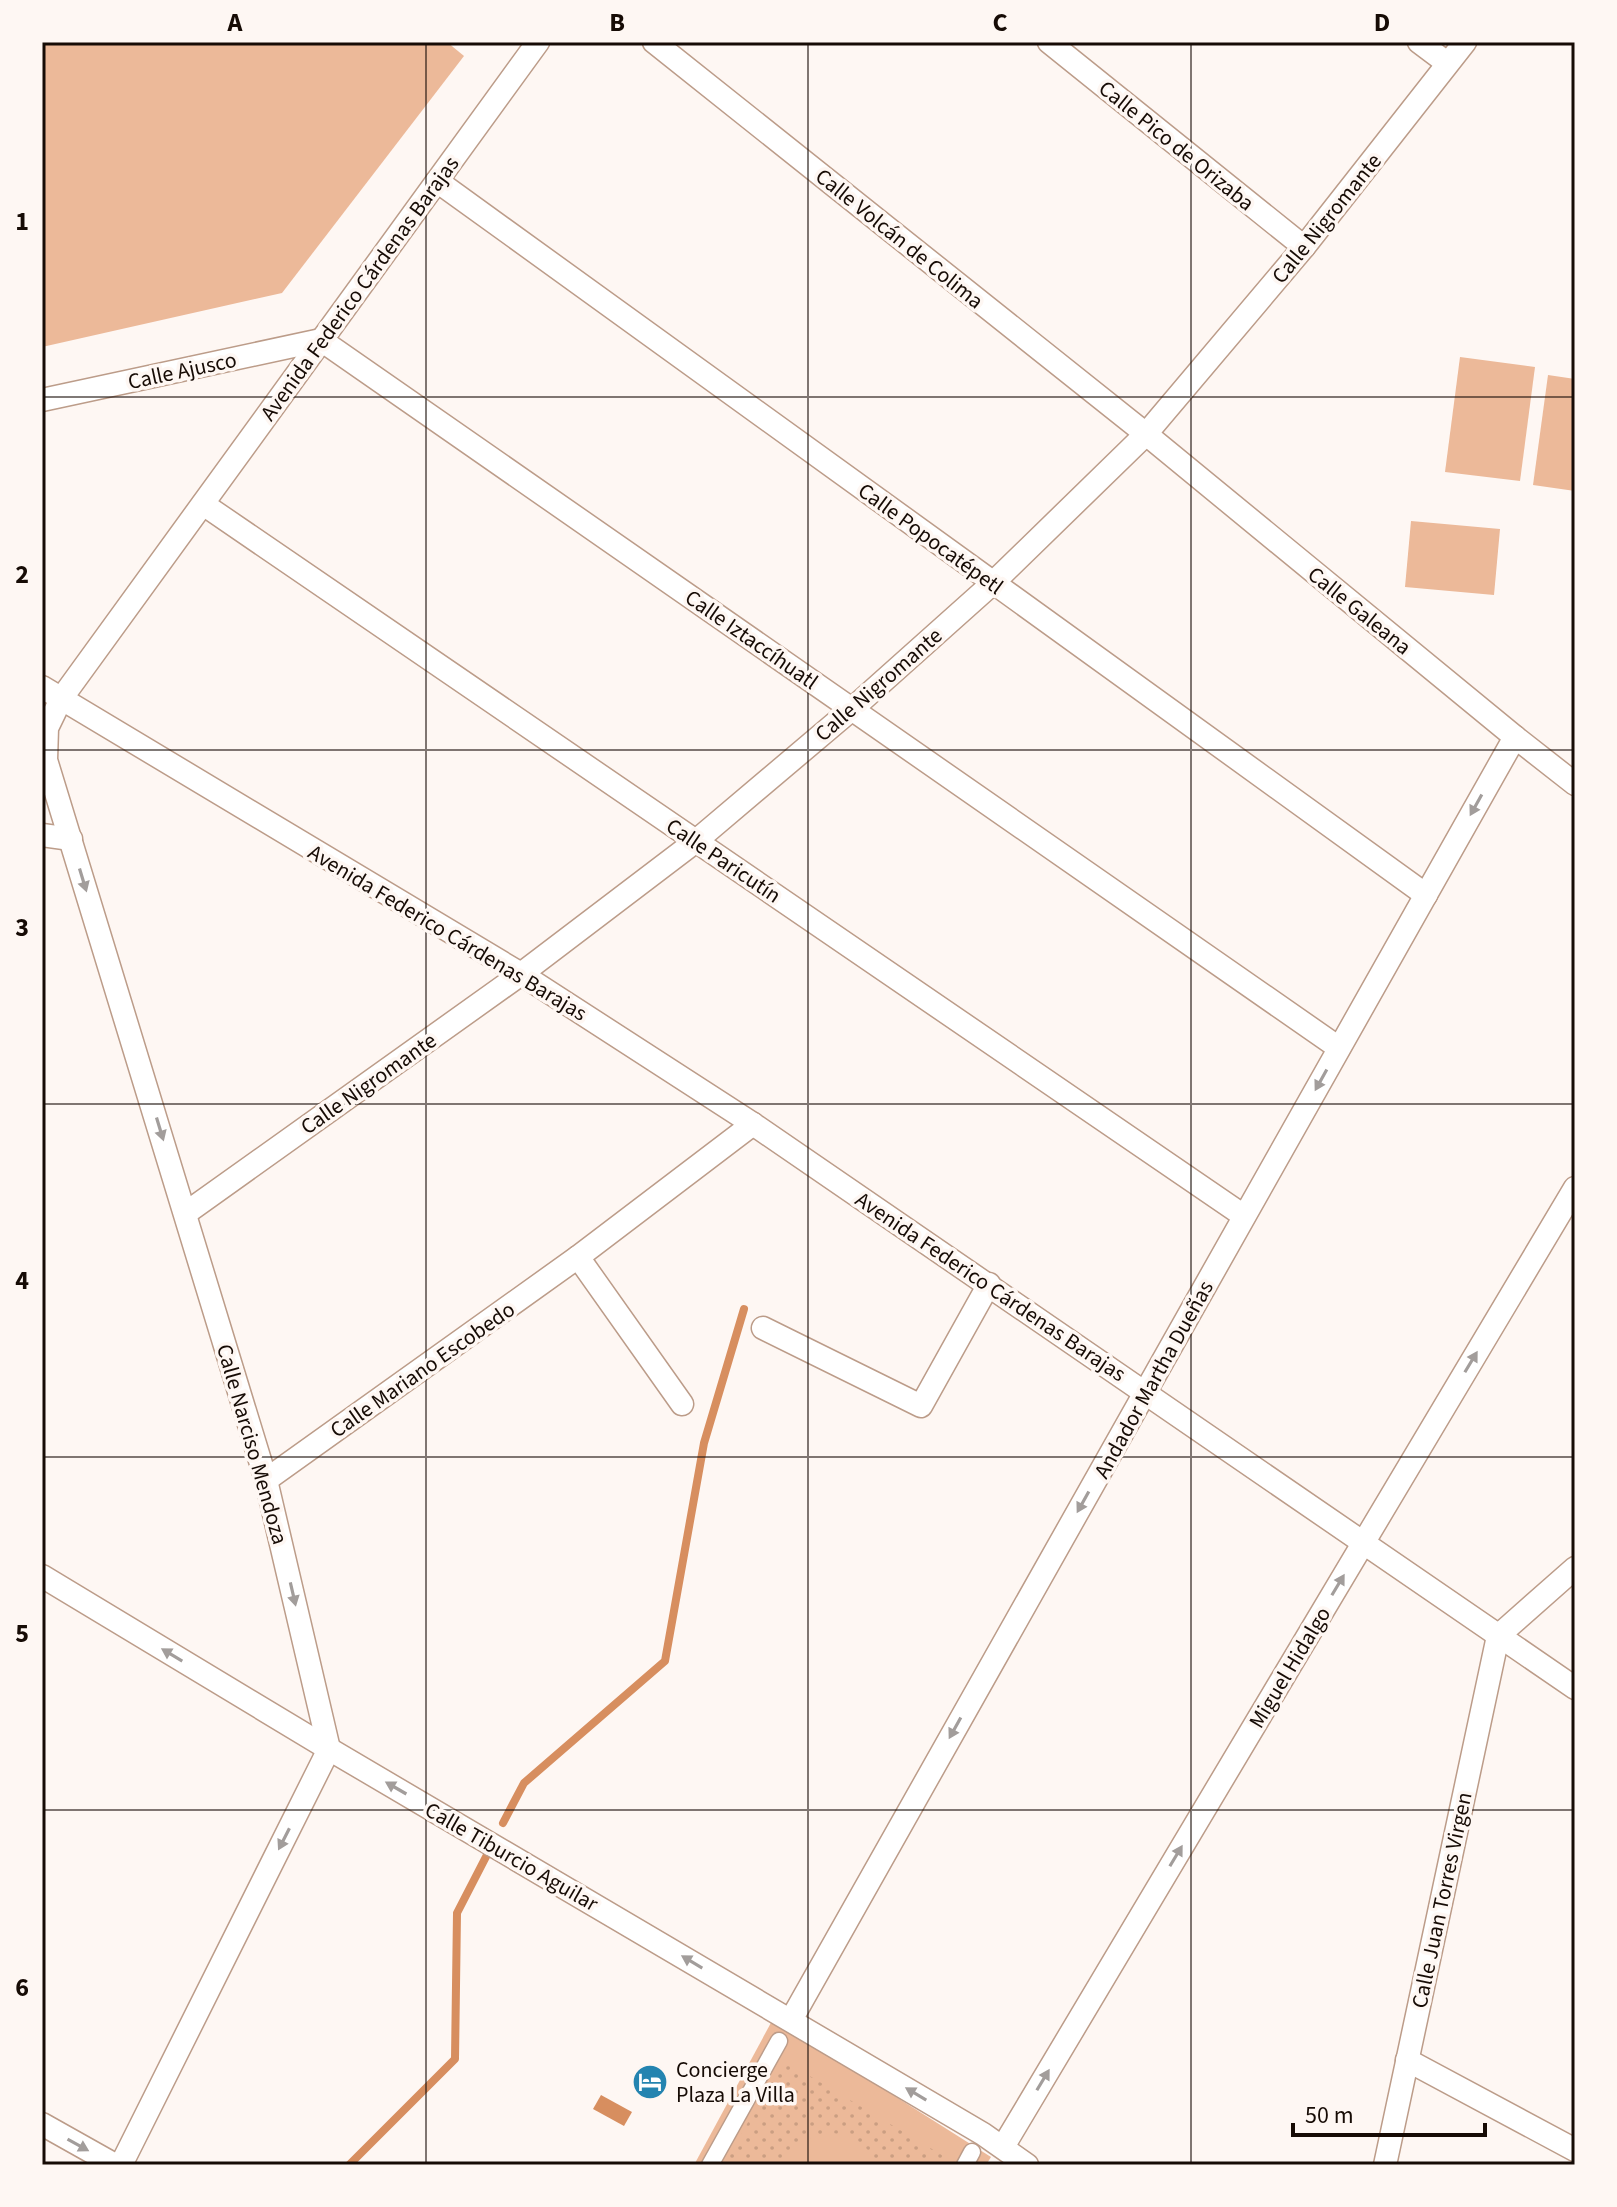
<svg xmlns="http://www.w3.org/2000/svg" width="1617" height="2207" font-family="'Source Sans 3',sans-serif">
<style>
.green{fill:#ecb999}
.garden{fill:url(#garden-dots)}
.water{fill:#d78e5f}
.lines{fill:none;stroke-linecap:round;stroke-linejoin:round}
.stream{stroke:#d78e5f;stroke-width:8}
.pedestrian-casing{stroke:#bc9c89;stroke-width:19}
.minor-casing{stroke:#bc9c89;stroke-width:25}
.pedestrian{stroke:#fff;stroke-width:16}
.minor{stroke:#fff;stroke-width:22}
.oneway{fill:#a29d9b}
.grid{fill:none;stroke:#160b05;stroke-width:2;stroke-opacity:0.55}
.labels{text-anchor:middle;stroke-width:7;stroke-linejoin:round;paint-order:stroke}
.street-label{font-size:22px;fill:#160b05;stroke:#fef7f3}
.poi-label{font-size:22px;fill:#160b05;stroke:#fef7f3;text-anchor:start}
.neatline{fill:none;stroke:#160b05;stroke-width:3}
.grid-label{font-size:26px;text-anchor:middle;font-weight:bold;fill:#160b05}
</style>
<defs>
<pattern id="garden-dots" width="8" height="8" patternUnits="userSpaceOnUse" patternTransform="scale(2)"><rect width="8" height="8" fill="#ecb999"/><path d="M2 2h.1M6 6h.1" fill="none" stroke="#ca9e82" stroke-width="1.8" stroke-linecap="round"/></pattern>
</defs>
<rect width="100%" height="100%" fill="#fef7f3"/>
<g class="green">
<polygon points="42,42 447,42 464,56 282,293 42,347"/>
<polygon points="1460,357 1535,367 1520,481 1445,472"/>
<polygon points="1548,375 1575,379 1575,491 1533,485"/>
<polygon points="1411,521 1500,529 1494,595 1405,587"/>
<polygon points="773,2019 991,2157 986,2165 694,2165"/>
</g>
<path class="garden" d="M783 2060 957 2164V2165H877C859 2122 803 2124 785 2165H724Z"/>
<polygon class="water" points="601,2095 632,2112 624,2126 593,2109"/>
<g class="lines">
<g class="stream">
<polyline points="503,1823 524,1783 665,1661 704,1443 744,1309"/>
<polyline points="349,2165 455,2059 457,1913 490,1849"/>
</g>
<defs>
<g id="pedestrian">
<polyline points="710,2165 779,2041"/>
<polyline points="965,2165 972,2152"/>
</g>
<g id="minor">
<polyline points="654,42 1146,434 1515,737 1575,784"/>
<polyline points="1049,42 1304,247"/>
<polyline points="1419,42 1447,63"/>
<polyline points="437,181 1426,895"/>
<polyline points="42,400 321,340 1339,1048"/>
<polyline points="203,504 1244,1216"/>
<polyline points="42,687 521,974 753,1124 1575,1688"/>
<polyline points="42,835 71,839"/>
<polyline points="186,1213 521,974 696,841 852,709 993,583 1146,434 1304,247 1465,42"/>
<polyline points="578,1257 682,1404"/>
<polyline points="763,1328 921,1406 989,1284"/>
<polyline points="266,1480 578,1257 753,1124"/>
<polyline points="42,1576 329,1749 983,2134 1027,2165"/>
<polyline points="1498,1636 1575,1568"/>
<polyline points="791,2020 1515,737"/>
<polyline points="1407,2060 1575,2150"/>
<polyline points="42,2124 115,2165"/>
<polyline points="1003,2147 1575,1188"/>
<polyline points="121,2165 329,1749 266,1480 46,760 47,728 61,699 538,42"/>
<polyline points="1385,2165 1498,1636"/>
</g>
</defs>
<use href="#pedestrian" class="pedestrian-casing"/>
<use href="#minor" class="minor-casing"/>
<use href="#pedestrian" class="pedestrian"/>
<use href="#minor" class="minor"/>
</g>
<defs><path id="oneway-solid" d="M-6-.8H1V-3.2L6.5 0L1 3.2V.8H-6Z" transform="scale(2)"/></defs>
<g class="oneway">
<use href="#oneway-solid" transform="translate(1476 805) rotate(119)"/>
<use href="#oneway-solid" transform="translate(83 880) rotate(73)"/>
<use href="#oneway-solid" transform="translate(1321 1080) rotate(119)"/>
<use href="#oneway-solid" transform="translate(160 1129) rotate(73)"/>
<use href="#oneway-solid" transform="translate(1471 1362) rotate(-59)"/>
<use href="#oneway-solid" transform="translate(1083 1502) rotate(119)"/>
<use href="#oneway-solid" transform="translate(1338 1585) rotate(-59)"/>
<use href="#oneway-solid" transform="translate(293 1594) rotate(77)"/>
<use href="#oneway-solid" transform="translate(172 1655) rotate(-149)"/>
<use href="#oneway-solid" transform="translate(955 1728) rotate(119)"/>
<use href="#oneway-solid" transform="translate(396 1788) rotate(-150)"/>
<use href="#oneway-solid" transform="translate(284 1839) rotate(117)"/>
<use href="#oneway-solid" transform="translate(1176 1856) rotate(-59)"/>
<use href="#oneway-solid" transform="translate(692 1962) rotate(-149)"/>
<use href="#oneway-solid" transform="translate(1043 2080) rotate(-59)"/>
<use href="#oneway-solid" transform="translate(916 2094) rotate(-149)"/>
<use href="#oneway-solid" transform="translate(78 2145) rotate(29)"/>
</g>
<path class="grid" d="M426 42V2165M808 42V2165M1191 42V2165M42 397H1575M42 750H1575M42 1104H1575M42 1457H1575M42 1810H1575"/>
<defs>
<symbol id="hotel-disc" viewBox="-11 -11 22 22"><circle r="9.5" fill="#2484b0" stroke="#fef7f3"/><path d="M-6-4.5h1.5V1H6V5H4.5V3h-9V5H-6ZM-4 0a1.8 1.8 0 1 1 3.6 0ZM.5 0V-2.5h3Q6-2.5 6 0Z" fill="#fff"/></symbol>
</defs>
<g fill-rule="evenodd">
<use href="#hotel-disc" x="630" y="2062" width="40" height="40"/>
</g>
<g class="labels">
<g class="street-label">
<text transform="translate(1177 145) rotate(39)" y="8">Calle Pico de Orizaba</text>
<text transform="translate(1326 218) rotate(-51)" y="8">Calle Nigromante</text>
<text transform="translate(900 238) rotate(39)" y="8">Calle Volcán de Colima</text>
<text transform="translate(359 288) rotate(-54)" y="8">Avenida Federico Cárdenas Barajas</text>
<text transform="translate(182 370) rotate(-12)" y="8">Calle Ajusco</text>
<text transform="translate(931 538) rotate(36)" y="8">Calle Popocatépetl</text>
<text transform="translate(1360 610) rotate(39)" y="8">Calle Galeana</text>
<text transform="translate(752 639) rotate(35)" y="8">Calle Iztaccíhuatl</text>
<text transform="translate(878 684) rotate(-41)" y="8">Calle Nigromante</text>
<text transform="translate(724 860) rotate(34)" y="8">Calle Paricutín</text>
<text transform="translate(448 932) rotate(31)" y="8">Avenida Federico Cárdenas Barajas</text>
<text transform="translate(368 1083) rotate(-35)" y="8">Calle Nigromante</text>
<text transform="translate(991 1286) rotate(34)" y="8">Avenida Federico Cárdenas Barajas</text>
<text transform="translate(422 1369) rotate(-35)" y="8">Calle Mariano Escobedo</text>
<text transform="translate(1153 1379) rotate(-61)" y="8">Andador Martha Dueñas</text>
<text transform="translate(253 1444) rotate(74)" y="8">Calle Narciso Mendoza</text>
<text transform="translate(1289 1667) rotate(-59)" y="8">Miguel Hidalgo</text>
<text transform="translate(512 1856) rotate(30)" y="8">Calle Tiburcio Aguilar</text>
<text transform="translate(1441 1900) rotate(-78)" y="8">Calle Juan Torres Virgen</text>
</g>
<g class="poi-label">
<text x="676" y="2077">Concierge<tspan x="676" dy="25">Plaza La Villa</tspan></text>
</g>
</g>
<rect width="1617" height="2207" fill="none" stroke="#fef7f3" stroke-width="88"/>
<path d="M1293 2123v12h192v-12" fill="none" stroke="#160b05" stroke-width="4"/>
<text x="1305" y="2123" font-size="24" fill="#160b05" stroke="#fef7f3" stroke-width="6" paint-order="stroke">50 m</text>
<rect x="44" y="44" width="1529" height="2119" class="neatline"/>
<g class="grid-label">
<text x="235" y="31">A</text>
<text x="617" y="31">B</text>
<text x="1000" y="31">C</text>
<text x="1382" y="31">D</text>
<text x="22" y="230">1</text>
<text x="22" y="583">2</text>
<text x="22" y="936">3</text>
<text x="22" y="1289">4</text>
<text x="22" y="1642">5</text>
<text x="22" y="1996">6</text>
</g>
</svg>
